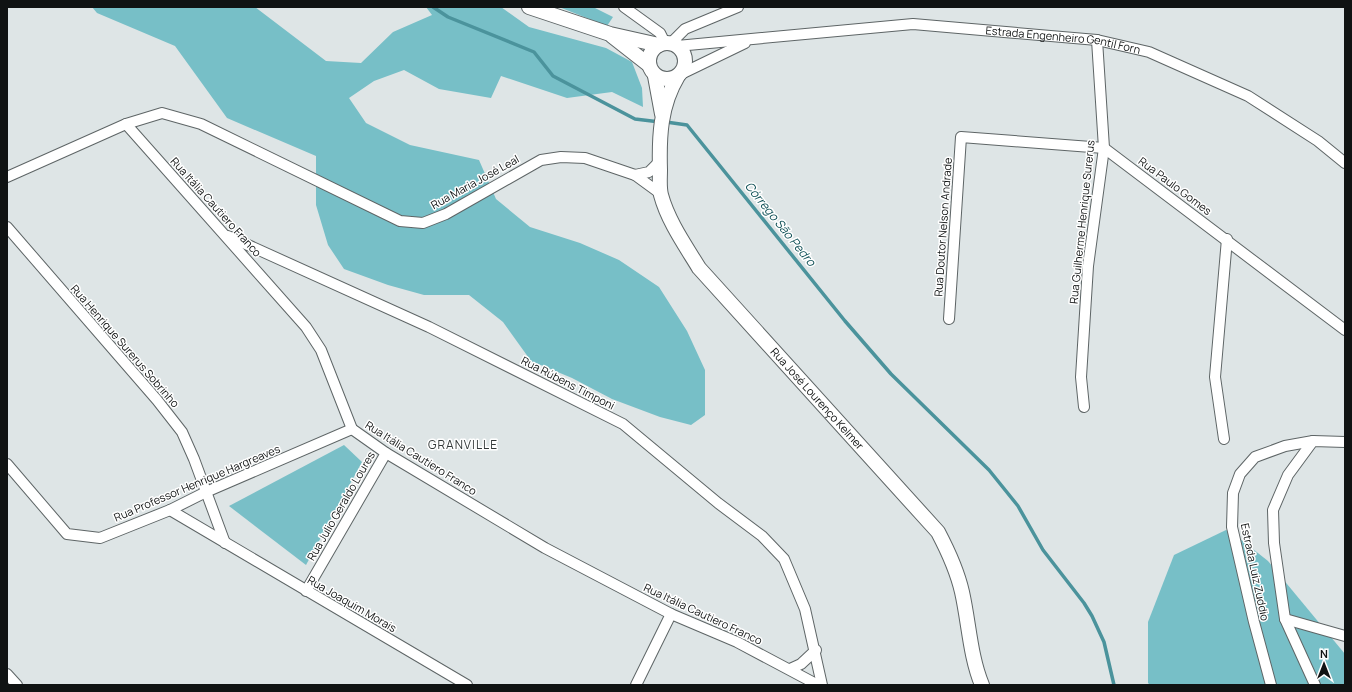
<svg xmlns="http://www.w3.org/2000/svg" width="1352" height="692" font-family="Manrope,sans-serif">
<style>
.green{fill:#79bfc7}
.forest{fill:#77bfc7}
.lines{fill:none;stroke-linecap:round;stroke-linejoin:round}
.stream{stroke:#4b939c;stroke-width:3.5}
.street-casing{stroke:#5e6566;stroke-width:12}
.secondary-casing{stroke:#5e6566;stroke-width:16}
.street{stroke:#fff;stroke-width:10}
.secondary{stroke:#fff;stroke-width:14}
.labels{text-anchor:middle;stroke-width:3;stroke-linejoin:round;paint-order:stroke}
.street-label{font-size:11px;fill:#101313;stroke:#fff}
.water-label{font-size:12px;font-style:italic;fill:#0e4f55;stroke:#fff}
.neighbourhood-label{font-size:12px;letter-spacing:1px;fill:#323838;stroke:#fff}
</style>
<rect width="100%" height="100%" fill="#dee5e6"/>
<polygon class="green" points="344,445 362,462 306,565 229,506"/>
<g class="forest">
<polygon points="92,7 255,7 326,61 361,63 393,32 432,15 426,7 501,7 529,27 606,48 632,62 642,88 643,107 612,92 567,98 501,76 491,98 439,89 404,70 374,81 349,98 366,123 410,145 479,160 496,199 530,227 580,243 619,260 659,287 687,331 705,370 705,415 691,425 660,417 612,399 572,378 531,361 503,322 469,295 424,295 388,285 344,269 328,245 316,205 316,156 227,118 175,46 97,13"/>
<polygon points="559,7 593,7 613,17 607,26"/>
<polygon points="1226,530 1234,534 1268,561 1345,654 1345,685 1150,685 1148,683 1148,622 1174,555"/>
</g>
<g class="lines">
<g class="stream">
<polyline points="433,7 448,17 534,52 553,76 635,119 660,122"/>
<polyline points="666,122 687,125 845,321 891,374 989,470 1018,506 1043,550 1084,603 1092,616 1104,642 1114,685"/>
</g>
<defs>
<g id="street">
<polyline points="624,7 660,33 665,43"/>
<polyline points="671,43 685,29 738,7"/>
<path id="s1" d="M677 46 913 24 1097 40 1149 52 1248 96 1318 141 1345 163"/>
<polyline points="681,74 745,43"/>
<polyline points="126,124 306,327 321,350 352,429 386,453 545,548 671,614 737,642 818,685"/>
<polyline points="635,175 649,172 660,161"/>
<polyline points="7,177 126,124 162,113 201,124 400,221 423,223 446,214 541,160 561,157 585,158 635,175 661,194"/>
<polyline points="7,227 157,400 182,432 194,459 225,543"/>
<polyline points="228,236 429,327 623,424 718,503 762,536 784,559 805,609 822,685"/>
<polyline points="949,319 961,137 1104,148 1345,330"/>
<polyline points="1084,407 1081,377 1088,266 1104,148 1097,40"/>
<polyline points="1224,439 1215,377 1227,239"/>
<polyline points="7,464 67,534 100,538 170,510 206,492 352,429"/>
<polyline points="170,510 467,685"/>
<polyline points="306,591 386,453"/>
<polyline points="1285,619 1345,636"/>
<polyline points="790,669 801,664 816,650"/>
<polyline points="7,674 17,685"/>
<polyline points="636,685 671,614"/>
<polyline points="1271,685 1254,622 1232,527 1233,493 1240,474 1255,457 1285,446 1313,441"/>
<polyline points="1315,685 1285,619 1274,543 1273,510 1288,475 1313,441 1345,442"/>
</g>
<g id="secondary">
<polyline points="529,7 610,34 659,45"/>
<polyline points="612,36 649,65"/>
<circle cx="667" cy="61" r="18"/>
<polyline points="655,76 662,114"/>
<path id="s2" d="M678 76C660 106 659 137 660 170 660 178 659 187 661 195 668 221 685 245 699 268L938 532C948 551 957 570 962 592 969 623 970 656 982 685"/>
</g>
</defs>
<use href="#street" class="street-casing"/>
<use href="#secondary" class="secondary-casing"/>
<use href="#street" class="street"/>
<use href="#secondary" class="secondary"/>
</g>
<g class="labels">
<g class="street-label">
<text dy="4" stroke="none"><textPath href="#s1" startOffset="388">Estrada Engenheiro Gentil Forn</textPath></text>
<text transform="translate(475 182) rotate(-29)" y="4">Rua Maria José Leal</text>
<text transform="translate(1175 186) rotate(37)" y="4">Rua Paulo Gomes</text>
<text transform="translate(216 207) rotate(48)" y="4">Rua Itália Cautiero Franco</text>
<text transform="translate(1082 222) rotate(-84)" y="4">Rua Guilherme Henrique Surerus</text>
<text transform="translate(943 227) rotate(-86)" y="4">Rua Doutor Nelson Andrade</text>
<text transform="translate(125 346) rotate(49)" y="4">Rua Henrique Surerus Sobrinho</text>
<text transform="translate(568 383) rotate(27)" y="4">Rua Rúbens Timponi</text>
<text dy="4" stroke="none"><textPath href="#s2" startOffset="381">Rua José Lourenço Kelmer</textPath></text>
<text transform="translate(421 458) rotate(32)" y="4">Rua Itália Cautiero Franco</text>
<text transform="translate(197 483) rotate(-23)" y="4">Rua Professor Henrique Hargreaves</text>
<text transform="translate(341 506) rotate(-60)" y="4">Rua Julio Geraldo Loures</text>
<text transform="translate(1255 572) rotate(78)" y="4">Estrada Luiz Zuddio</text>
<text transform="translate(352 604) rotate(30)" y="4">Rua Joaquim Morais</text>
<text transform="translate(703 614) rotate(25)" y="4">Rua Itália Cautiero Franco</text>
</g>
<g class="water-label">
<text transform="translate(780 224) rotate(51)" y="4">Córrego São Pedro</text>
</g>
<g class="neighbourhood-label">
<text x="463" y="449">GRANVILLE</text>
</g>
</g>
<rect width="1352" height="692" fill="none" stroke="#101313" stroke-width="16"/>
<g transform="translate(1324 664)" stroke="#ffffff" stroke-width="3" paint-order="stroke">
<path d="M0-3L7 15L0 10L-7 15Z" fill="#101313"/>
<text y="-6" font-size="11" font-weight="bold" text-anchor="middle" fill="#101313">N</text>
</g>
</svg>
